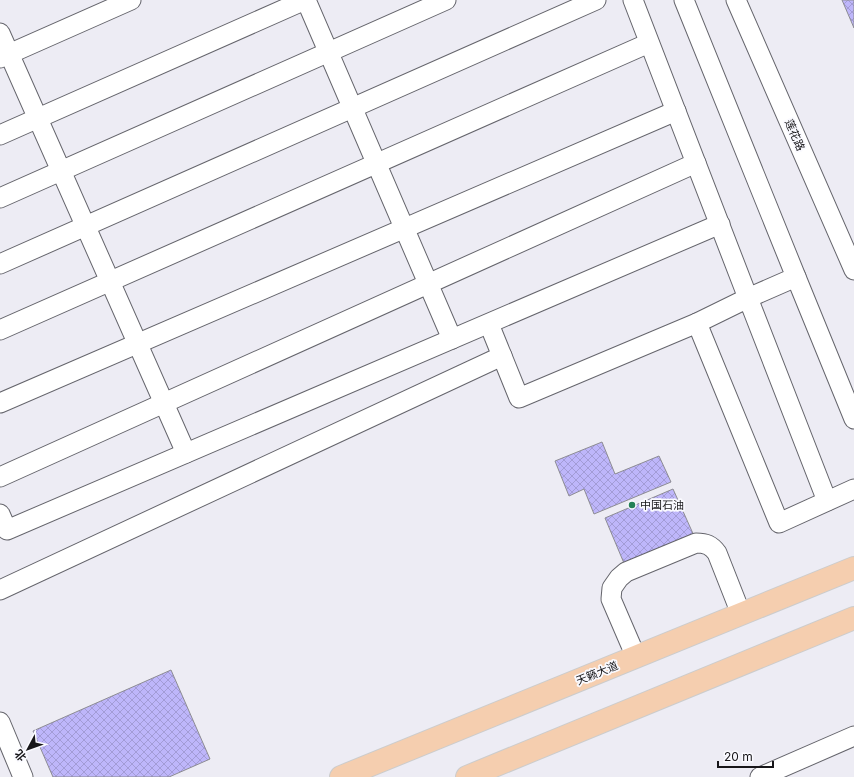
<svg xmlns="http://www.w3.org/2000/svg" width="854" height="777" font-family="Inter,'Noto Sans SC',sans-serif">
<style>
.building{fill:url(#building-cross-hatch);stroke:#8d8c93}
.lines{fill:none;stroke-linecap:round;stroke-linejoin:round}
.minor-casing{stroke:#65656c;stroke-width:21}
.major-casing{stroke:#ccc;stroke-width:24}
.minor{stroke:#fff;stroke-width:19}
.major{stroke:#f5ceaf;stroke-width:22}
.poi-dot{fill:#248157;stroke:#fafaff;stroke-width:1.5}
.labels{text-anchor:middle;stroke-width:3.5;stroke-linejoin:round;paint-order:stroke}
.street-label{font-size:11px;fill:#171619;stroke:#fafaff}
.poi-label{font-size:11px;fill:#171619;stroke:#fafaff;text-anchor:start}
</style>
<defs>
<pattern id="building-cross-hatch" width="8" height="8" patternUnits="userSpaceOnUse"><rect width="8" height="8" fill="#beb6fa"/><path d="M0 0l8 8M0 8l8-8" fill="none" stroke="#a39cd6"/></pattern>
</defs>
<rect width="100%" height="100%" fill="#edecf4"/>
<g class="building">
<polygon points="842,0 854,0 854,28"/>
<polygon points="602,442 615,474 659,456 671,482 594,514 584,489 569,496 555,461"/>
<polygon points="673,489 695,538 626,568 605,518"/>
<polygon points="171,670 210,759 169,777 53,777 33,731"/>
</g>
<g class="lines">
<defs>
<g id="minor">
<polyline points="306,0 452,339"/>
<polyline points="633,0 748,298 796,277 684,0"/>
<polyline points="736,0 854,270"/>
<polyline points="0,33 186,453"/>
<polyline points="0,58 131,0"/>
<polyline points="0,135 305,0"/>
<polyline points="0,198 446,0"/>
<polyline points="0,264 596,0"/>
<polyline points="796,277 854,419"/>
<polyline points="697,323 748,298 827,501"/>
<polyline points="489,324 519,398 697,323 779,523 854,489"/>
<polyline points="0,330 649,43"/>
<polyline points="0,403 676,111"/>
<polyline points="0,477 696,163"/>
<polyline points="0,514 7,530 720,224"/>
<polyline points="0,590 502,356"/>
<path d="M636 657 611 599 612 588 619 578 626 572 696 543C706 543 711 545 717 553L741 614"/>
<polyline points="0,722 23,777"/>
<polyline points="760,777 854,736"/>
</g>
<g id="major">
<polyline points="341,777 854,568"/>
<polyline points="467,777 854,618"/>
</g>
</defs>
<use href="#minor" class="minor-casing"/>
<use href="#major" class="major-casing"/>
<use href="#minor" class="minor"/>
<use href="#major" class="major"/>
</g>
<circle class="poi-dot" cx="632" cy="505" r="4"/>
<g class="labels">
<g class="street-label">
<text transform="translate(795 135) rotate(66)" y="4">莲花路</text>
<text transform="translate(597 673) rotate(-22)" y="4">天籁大道</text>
</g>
<g class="poi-label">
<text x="640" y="509">中国石油</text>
</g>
</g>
<g transform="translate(28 749) rotate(229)" stroke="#fafaff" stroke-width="3" paint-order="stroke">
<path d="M0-3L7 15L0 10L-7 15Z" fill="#171619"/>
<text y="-6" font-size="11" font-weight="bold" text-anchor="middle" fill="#171619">北</text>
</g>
<path d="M718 761v6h55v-6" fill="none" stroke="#171619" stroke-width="2"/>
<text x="724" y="761" font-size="12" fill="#171619" stroke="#fafaff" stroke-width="3" paint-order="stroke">20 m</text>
</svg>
